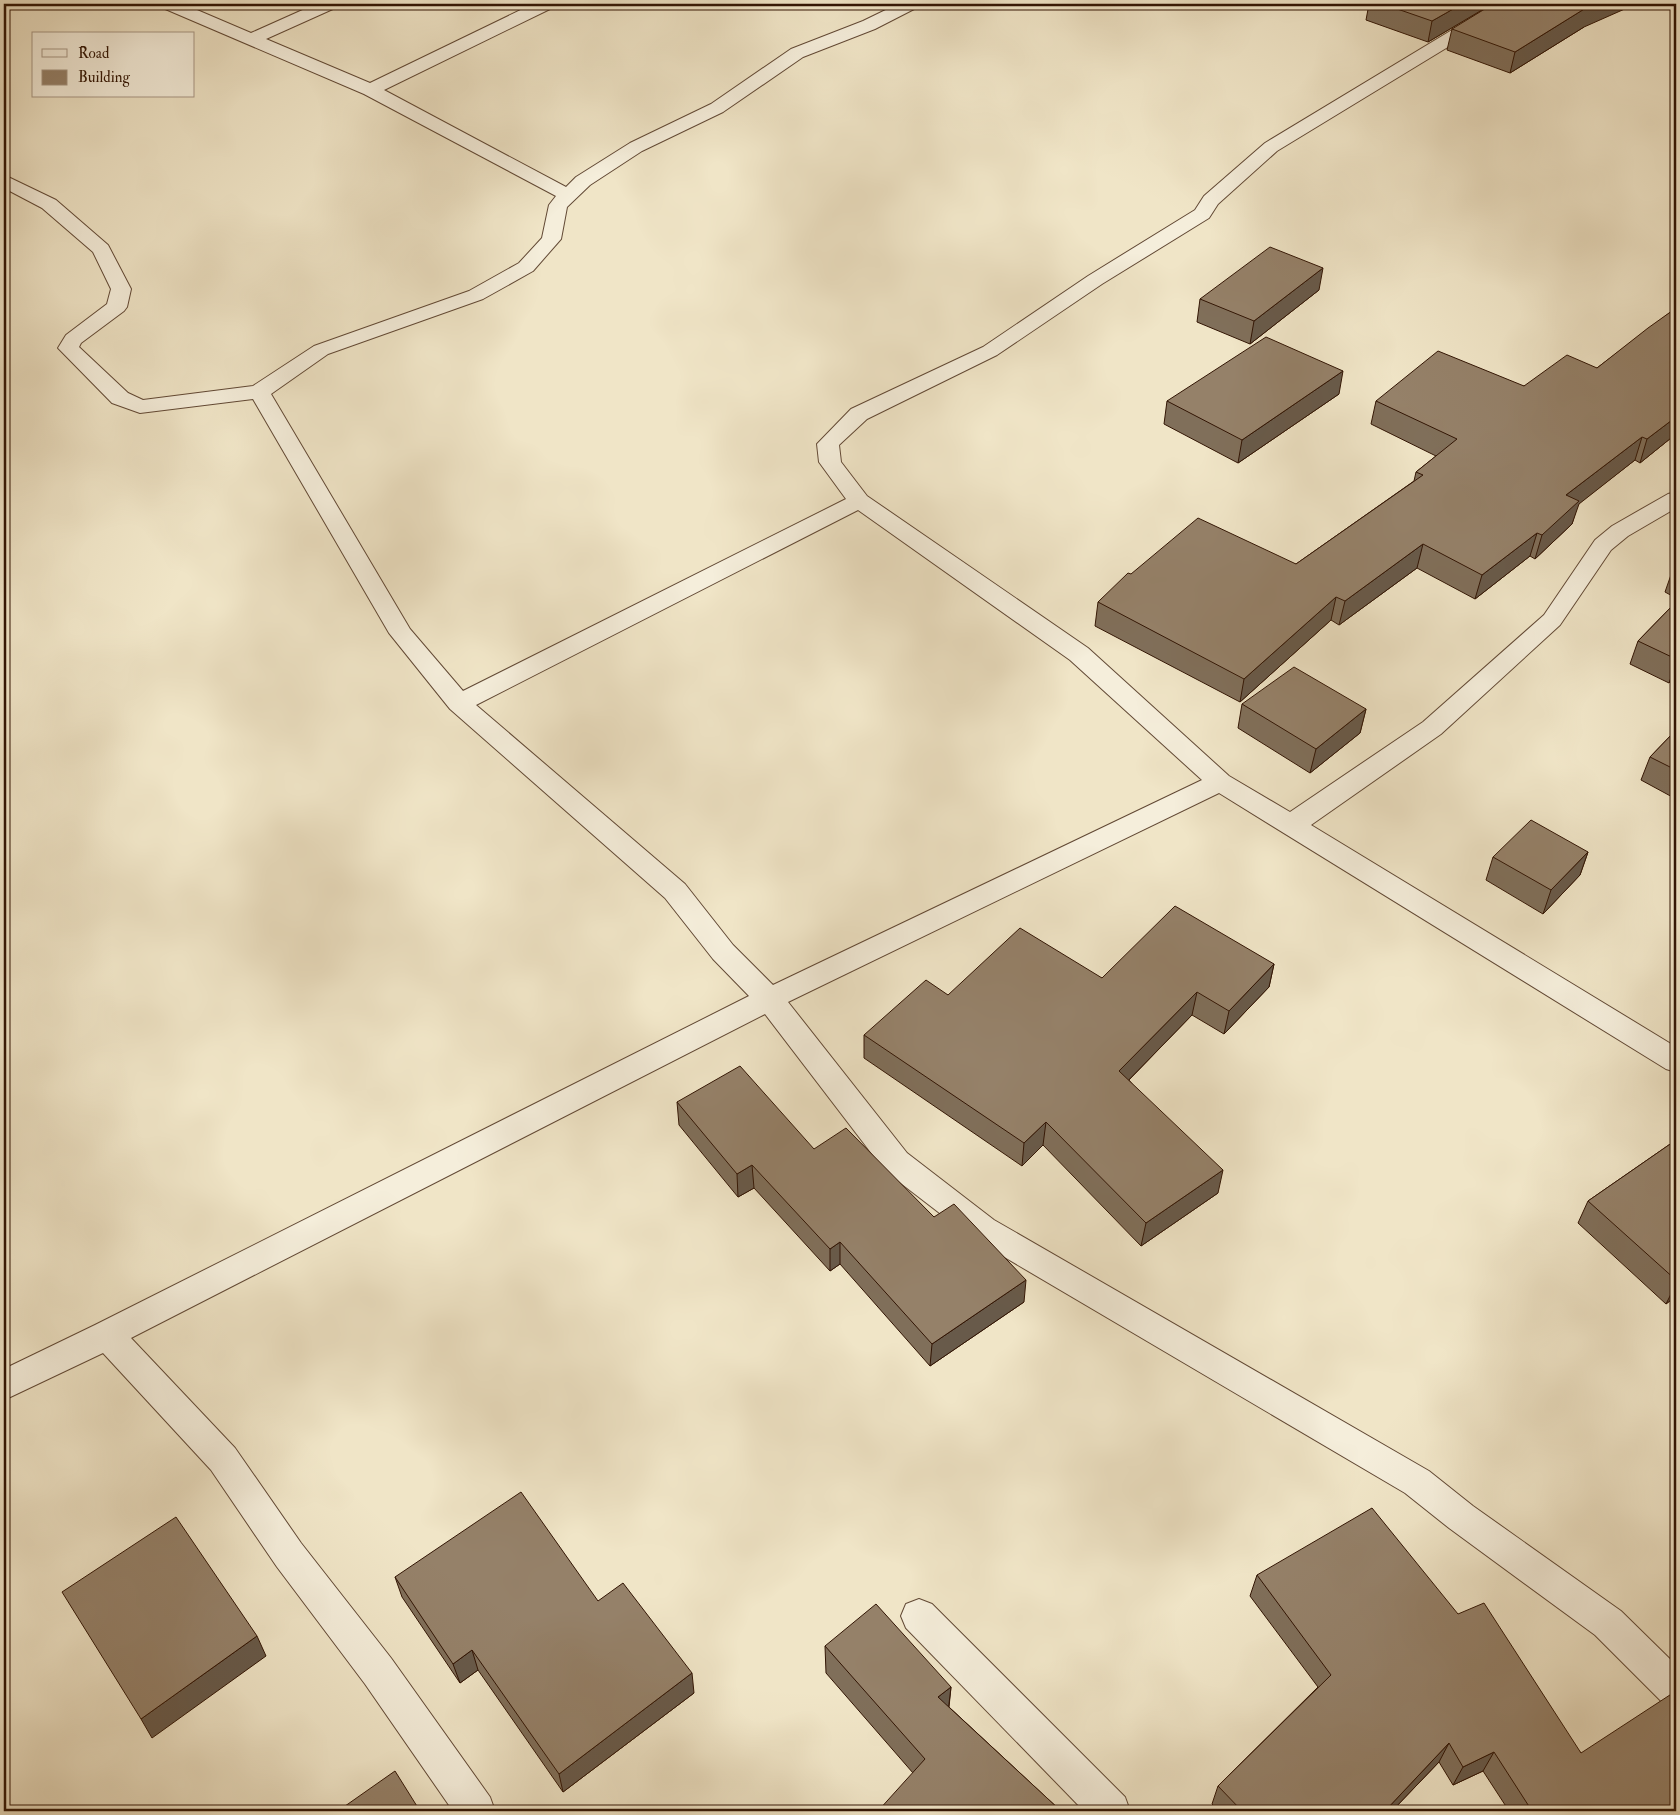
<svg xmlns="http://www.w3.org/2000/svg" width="1680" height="1815" font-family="'IM FELL Double Pica',serif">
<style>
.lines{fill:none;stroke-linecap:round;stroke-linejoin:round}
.minor-casing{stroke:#624935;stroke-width:2}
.minor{fill:#f5eedb;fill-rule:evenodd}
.wall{fill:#806f5a;stroke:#321504}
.shaded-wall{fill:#685a4a;stroke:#321504}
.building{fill:#958169;stroke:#321504}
</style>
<rect width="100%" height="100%" fill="#f0e5c7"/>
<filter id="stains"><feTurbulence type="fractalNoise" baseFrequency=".004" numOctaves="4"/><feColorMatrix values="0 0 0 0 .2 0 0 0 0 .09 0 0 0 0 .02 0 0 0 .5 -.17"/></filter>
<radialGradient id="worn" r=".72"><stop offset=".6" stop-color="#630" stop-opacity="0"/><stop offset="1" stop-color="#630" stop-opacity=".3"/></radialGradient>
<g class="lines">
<defs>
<g id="minor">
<path d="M161 4H183L251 33 316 4H337L335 8 266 39 370 83 533 4H554L552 8 384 90 566 187 576 177 630 143 711 104 791 49 863 21 898 4H918L916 8 875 29 803 57 723 112 642 151 590 185 567 207 561 239 533 271 483 299 328 354 271 394 410 629 463 691 846 499 819 462 817 444 851 409 983 347 1088 276 1195 210 1204 196 1265 143 1495 4H1514L1512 8 1277 151 1218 204 1209 218 1102 284 997 355 867 419 839 445 841 462 867 496 1088 648 1229 776 1290 812 1423 722 1544 615 1595 540 1612 526 1668 494 1676 492V508L1628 536 1611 550 1560 625 1441 734 1311 825 1676 1047V1072L1666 1069 1219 793 788 1002 907 1153 994 1220 1429 1471 1473 1506 1621 1611 1676 1665V1708L1663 1703 1595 1635 1449 1528 1405 1493 972 1238 885 1171 765 1014 131 1338 235 1448 301 1543 391 1658 490 1797 495 1811H453L365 1684 277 1567 211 1470 103 1353 4 1400V1369L95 1325 749 996 713 959 665 898 450 709 389 633 253 399 140 413 112 403 58 348 66 335 107 304 111 289 93 252 42 208 4 188V175L56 200 108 245 131 289 127 307 124 311 81 343 79 347 128 393 143 400 253 386 314 346 469 291 519 263 542 238 549 205 556 196 364 94 163 8ZM858 510 1070 660 1202 780 773 985 733 945 685 884 476 705Z"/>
<polygon points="919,1599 932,1604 1125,1797 1130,1811 1084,1811 906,1628 901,1616 906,1604"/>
</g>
</defs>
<use href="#minor" class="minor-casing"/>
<use href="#minor" class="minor"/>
</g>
<g class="wall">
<polygon points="1369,4 1492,4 1428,42 1366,20"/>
<polygon points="1584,27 1510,73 1447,50 1452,29"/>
<polygon points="1319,290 1250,344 1197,322 1200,299"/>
<polygon points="1676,308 1676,434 1640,463 1635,460 1578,504 1572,524 1535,559 1530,556 1475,599 1417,568 1339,625 1331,620 1240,702 1095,626 1098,602 1131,574 1296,564 1414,481 1416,472 1436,456 1371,424 1376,401 1524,386 1597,368"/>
<polygon points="1339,394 1238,463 1164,424 1167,401"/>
<polygon points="1676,566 1676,598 1665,592 1673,569"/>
<polygon points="1676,602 1676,675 1669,683 1630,664 1638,641"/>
<polygon points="1242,704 1366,709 1360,733 1310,773 1238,728"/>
<polygon points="1676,730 1676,799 1641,780 1650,757"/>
<polygon points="1588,852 1580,875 1543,914 1486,880 1493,857"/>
<polygon points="1274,964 1269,987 1224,1034 1192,1015 1129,1080 1218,1193 1141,1246 1043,1145 1022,1166 864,1058 864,1035 948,995 1102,978"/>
<polygon points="677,1102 814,1149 934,1217 1024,1302 930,1366 840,1264 830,1271 754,1188 738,1197 679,1125"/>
<polygon points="1676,1140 1676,1296 1666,1304 1578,1223 1588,1201"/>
<polygon points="1257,1575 1458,1614 1581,1753 1676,1811 1509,1811 1483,1771 1453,1785 1439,1762 1392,1811 1219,1811 1212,1804 1218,1786 1318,1687 1250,1596"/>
<polygon points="395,1577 598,1601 694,1693 563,1792 478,1670 460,1683 402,1597"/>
<polygon points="825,1646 951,1687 949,1707 1061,1811 913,1773 826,1673"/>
</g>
<g class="shaded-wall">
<polygon points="1462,4 1492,4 1428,42 1432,21"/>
<polygon points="1594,4 1636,4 1584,27 1510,73 1515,52 1589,6"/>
<polygon points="1323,268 1319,290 1250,344 1254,321"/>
<polygon points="1343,371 1339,394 1238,463 1242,440"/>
<polygon points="1676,417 1676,434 1640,463 1647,439"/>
<polygon points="1642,437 1635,460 1579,504 1572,524 1535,559 1542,535 1566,495"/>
<polygon points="1537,533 1530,556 1475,599 1482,575"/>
<polygon points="1423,544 1417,568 1339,625 1345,601"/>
<polygon points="1336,597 1331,620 1240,702 1244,679"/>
<polygon points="1676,663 1676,675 1669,683"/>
<polygon points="1366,709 1360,733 1310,773 1316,749"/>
<polygon points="1588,852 1580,875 1543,914 1551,890"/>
<polygon points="1274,964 1269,987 1224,1034 1229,1011"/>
<polygon points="1197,992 1192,1015 1115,1094 1119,1071"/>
<polygon points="1046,1122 1043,1145 1022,1166 1024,1143"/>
<polygon points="752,1165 754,1188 738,1197 737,1174"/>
<polygon points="1223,1170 1218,1193 1141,1246 1146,1223"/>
<polygon points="840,1242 840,1264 830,1271 830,1249"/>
<polygon points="1026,1280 1024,1302 930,1366 932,1344"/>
<polygon points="1676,1284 1676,1296 1666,1304"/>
<polygon points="257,1636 266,1656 152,1738 141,1719"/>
<polygon points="472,1650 478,1670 460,1683 453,1664"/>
<polygon points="692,1673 694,1693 563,1792 559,1774"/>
<polygon points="951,1687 948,1712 938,1697"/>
<polygon points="1449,1743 1439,1762 1392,1811 1385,1811"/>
<polygon points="1494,1752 1483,1771 1453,1785 1463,1767"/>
</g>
<g class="building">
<polygon points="1383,4 1462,4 1432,21"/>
<polygon points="1493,4 1594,4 1589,6 1515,52 1452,29"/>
<polygon points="1270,247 1323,268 1254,321 1200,299"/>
<polygon points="1676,308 1676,417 1647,439 1642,437 1566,495 1579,501 1542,535 1537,533 1482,575 1423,544 1345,601 1336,597 1244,679 1098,602 1128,573 1131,574 1198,518 1296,564 1423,475 1416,472 1457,439 1376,401 1438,351 1524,386 1567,355 1597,368 1648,328"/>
<polygon points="1266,337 1343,371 1242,440 1167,401"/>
<polygon points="1676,602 1676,659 1638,641"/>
<polygon points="1294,667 1366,709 1316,749 1242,704"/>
<polygon points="1676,730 1676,770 1650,757"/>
<polygon points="1531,820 1588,852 1551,890 1493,857"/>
<polygon points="1175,906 1274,964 1229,1011 1197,992 1119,1071 1223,1170 1146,1223 1046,1122 1024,1143 864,1035 926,980 948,995 1020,928 1102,978"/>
<polygon points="740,1066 814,1149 846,1128 934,1217 954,1204 1026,1280 932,1344 840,1242 830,1249 752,1165 737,1174 677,1102"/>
<polygon points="1676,1140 1676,1280 1588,1201"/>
<polygon points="521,1492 598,1601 623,1583 692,1673 559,1774 472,1650 453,1664 395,1577"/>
<polygon points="1372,1508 1458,1614 1484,1603 1581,1753 1676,1691 1676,1811 1532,1811 1494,1752 1463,1767 1449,1743 1385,1811 1242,1811 1218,1786 1331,1675 1257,1575"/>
<polygon points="176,1517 257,1636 141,1719 62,1592"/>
<polygon points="876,1604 951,1687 938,1697 1061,1811 878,1811 925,1759 825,1646"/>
<polygon points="395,1771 420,1811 338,1811"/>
</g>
<rect width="1680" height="1815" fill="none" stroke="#f0e5c7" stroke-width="20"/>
<rect x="5" y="5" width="1670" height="1805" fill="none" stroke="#321504" stroke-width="2.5"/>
<rect x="10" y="10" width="1660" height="1795" fill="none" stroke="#321504"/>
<rect x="32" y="32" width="162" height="65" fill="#f5eedb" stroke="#a79785"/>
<rect x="42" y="49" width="25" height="8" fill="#f5eedb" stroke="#a79785"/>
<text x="78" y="58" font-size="15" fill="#321504">Road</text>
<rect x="42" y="70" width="25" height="15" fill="#958169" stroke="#a79785"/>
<text x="78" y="82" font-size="15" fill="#321504">Building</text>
<rect width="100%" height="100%" filter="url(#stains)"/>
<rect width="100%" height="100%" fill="url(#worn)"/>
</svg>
